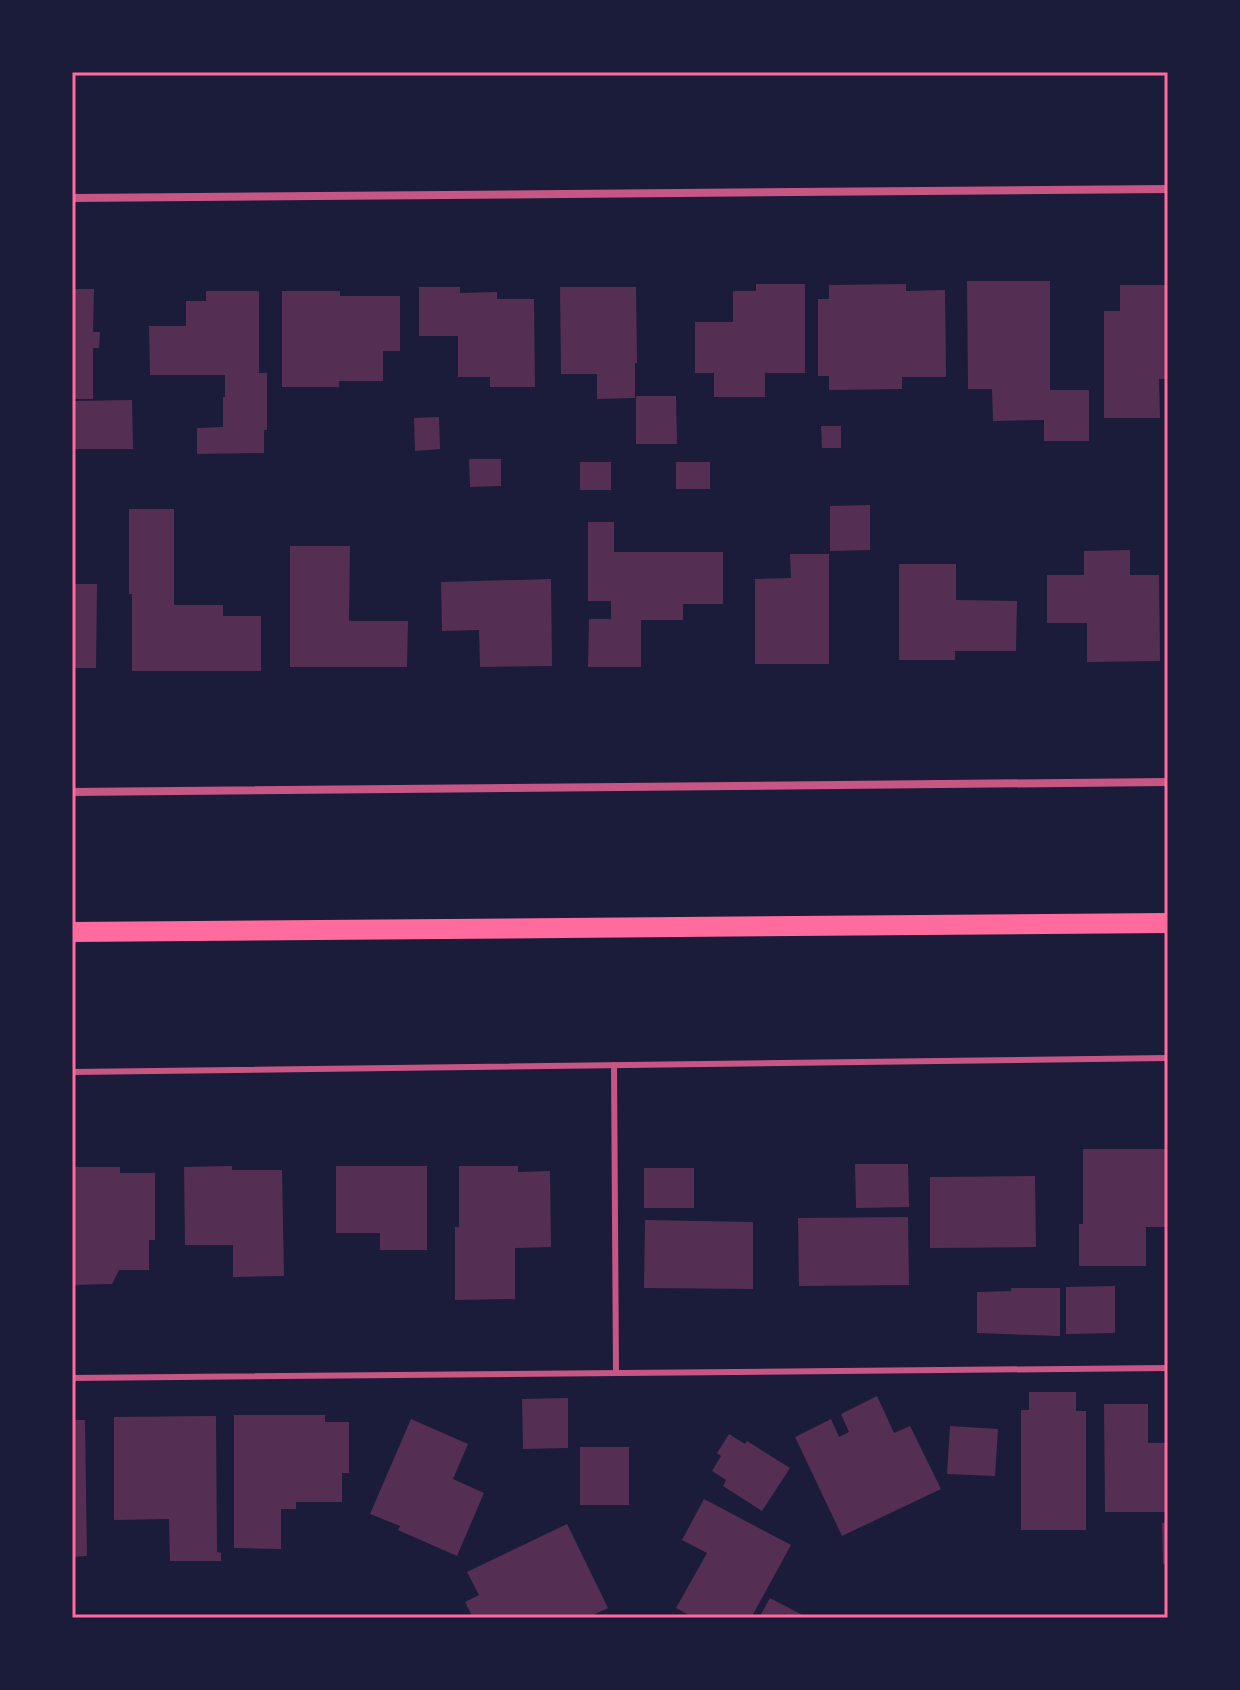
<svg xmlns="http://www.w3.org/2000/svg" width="1240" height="1690" font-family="'Alegreya Sans',sans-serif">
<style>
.building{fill:#542f53}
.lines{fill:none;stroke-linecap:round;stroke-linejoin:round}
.service{stroke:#c65784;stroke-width:6}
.minor{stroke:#c65784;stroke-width:8}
.primary{stroke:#ff6b9d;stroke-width:20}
.neatline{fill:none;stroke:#ff6b9d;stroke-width:3}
</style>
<rect width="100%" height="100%" fill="#1b1b3a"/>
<g class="building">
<polygon points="967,281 1050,281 1050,390 1089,390 1089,441 1044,441 1044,420 993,421 992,389 968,389"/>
<polygon points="756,284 805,284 805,373 765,373 765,397 714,397 714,373 695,373 695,322 733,322 733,291 756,291"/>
<polygon points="906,284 906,291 945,290 946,377 902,377 902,389 829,390 829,376 818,376 818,299 829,299 829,285"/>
<polygon points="1120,285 1168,285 1168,379 1159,379 1160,418 1104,418 1104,311 1120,311"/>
<polygon points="419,287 460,287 460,293 497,292 497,299 534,299 535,387 490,387 490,377 458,377 458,336 419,336"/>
<polygon points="560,287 636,287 637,363 635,363 635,398 597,399 597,374 561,374"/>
<polygon points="72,289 94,289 93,332 100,332 99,348 93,348 93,399 72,399"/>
<polygon points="206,291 259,291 259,373 267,373 267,430 264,430 264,453 197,454 197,428 223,427 223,397 225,397 225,375 150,375 149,326 186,326 186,301 206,301"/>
<polygon points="282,291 340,291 340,296 400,296 400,351 383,351 383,381 339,381 339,387 282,387"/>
<polygon points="636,396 676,396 677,444 636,444"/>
<polygon points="132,400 133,449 72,449 72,401"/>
<polygon points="439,417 440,449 415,451 414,418"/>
<polygon points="821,426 841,426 841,448 822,448"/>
<polygon points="469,459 501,459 501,486 470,487"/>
<rect x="580" y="462" width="31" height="28"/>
<rect x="676" y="462" width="34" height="27"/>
<polygon points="870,505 870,550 830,551 830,506"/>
<polygon points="129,509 174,509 174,605 223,605 223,616 261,616 261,671 132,671 132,594 129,594"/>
<polygon points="588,522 614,522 614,552 723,552 723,604 683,604 683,620 641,620 641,667 588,667 589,619 611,619 611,601 588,601"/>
<polygon points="290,546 350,546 349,621 408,621 407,667 290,667"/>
<polygon points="1130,550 1130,575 1159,575 1160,661 1087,662 1087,623 1047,623 1047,575 1084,575 1084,551"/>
<polygon points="790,554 829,554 829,664 755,664 755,579 791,578"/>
<polygon points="899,564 956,564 956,600 1017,601 1016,651 955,651 955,660 899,660"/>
<polygon points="551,579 552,666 480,667 479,630 442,631 441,582"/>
<polygon points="72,584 97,584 96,668 72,668"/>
<polygon points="1083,1149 1168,1149 1168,1227 1146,1227 1146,1266 1079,1266 1079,1224 1083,1224"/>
<polygon points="855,1164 908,1164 909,1207 856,1208"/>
<polygon points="232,1166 232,1170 282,1170 284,1276 233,1277 233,1245 185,1245 184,1167"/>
<polygon points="336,1166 427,1166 427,1250 380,1250 380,1233 336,1233"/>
<polygon points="459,1166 518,1166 518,1172 550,1171 551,1247 515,1248 515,1299 455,1300 455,1227 459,1227"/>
<polygon points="72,1167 120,1167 120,1173 155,1173 155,1240 149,1240 149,1270 119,1270 112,1284 72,1285"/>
<rect x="644" y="1168" width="50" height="40"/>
<polygon points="1035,1176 1036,1247 930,1248 930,1177"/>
<polygon points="908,1217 909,1285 799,1286 798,1218"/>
<polygon points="645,1220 753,1222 753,1289 644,1288"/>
<polygon points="1115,1286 1115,1333 1066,1334 1066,1287"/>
<polygon points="1011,1288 1060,1288 1060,1336 977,1333 977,1292 1011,1291"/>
<polygon points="1029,1392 1076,1392 1076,1411 1086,1411 1086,1530 1021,1530 1021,1410 1029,1410"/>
<polygon points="877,1396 894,1433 910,1426 941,1489 842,1536 795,1437 831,1419 839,1437 849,1432 841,1414"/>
<polygon points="568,1398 568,1448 523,1449 522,1399"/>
<polygon points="1104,1404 1148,1404 1148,1443 1168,1443 1168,1512 1105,1512"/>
<polygon points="234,1415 325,1415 325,1422 349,1422 349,1473 342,1473 342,1502 296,1502 296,1509 281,1509 281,1549 234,1548"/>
<polygon points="216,1416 217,1552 221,1553 221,1561 170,1561 169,1519 114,1520 114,1417"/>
<polygon points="411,1419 468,1444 453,1479 484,1493 457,1556 398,1530 400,1526 370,1514"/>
<polygon points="72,1420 85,1420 87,1556 72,1557"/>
<polygon points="950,1426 998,1429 995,1476 947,1474"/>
<polygon points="729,1434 745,1444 747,1441 790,1468 762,1511 723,1486 726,1480 712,1471 721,1456 717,1453"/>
<rect x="580" y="1447" width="49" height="58"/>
<polygon points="704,1499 791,1545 751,1618 694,1618 676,1608 707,1553 682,1540"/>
<polygon points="1168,1522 1168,1563 1163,1564 1162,1523"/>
<polygon points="567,1524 608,1608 587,1618 473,1618 465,1602 479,1595 467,1572"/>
<polygon points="770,1598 808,1618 759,1618"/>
</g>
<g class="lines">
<g class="service">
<polyline points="614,1065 616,1373"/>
<polyline points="72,1072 1168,1058"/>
<polyline points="72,1378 1168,1368"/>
</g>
<g class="minor">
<polyline points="72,198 1168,189"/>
<polyline points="72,792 1168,782"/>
</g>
<polyline class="primary" points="72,932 1168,923"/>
</g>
<rect width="1240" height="1690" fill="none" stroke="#1b1b3a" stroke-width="148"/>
<rect x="74" y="74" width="1092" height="1542" class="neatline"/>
</svg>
